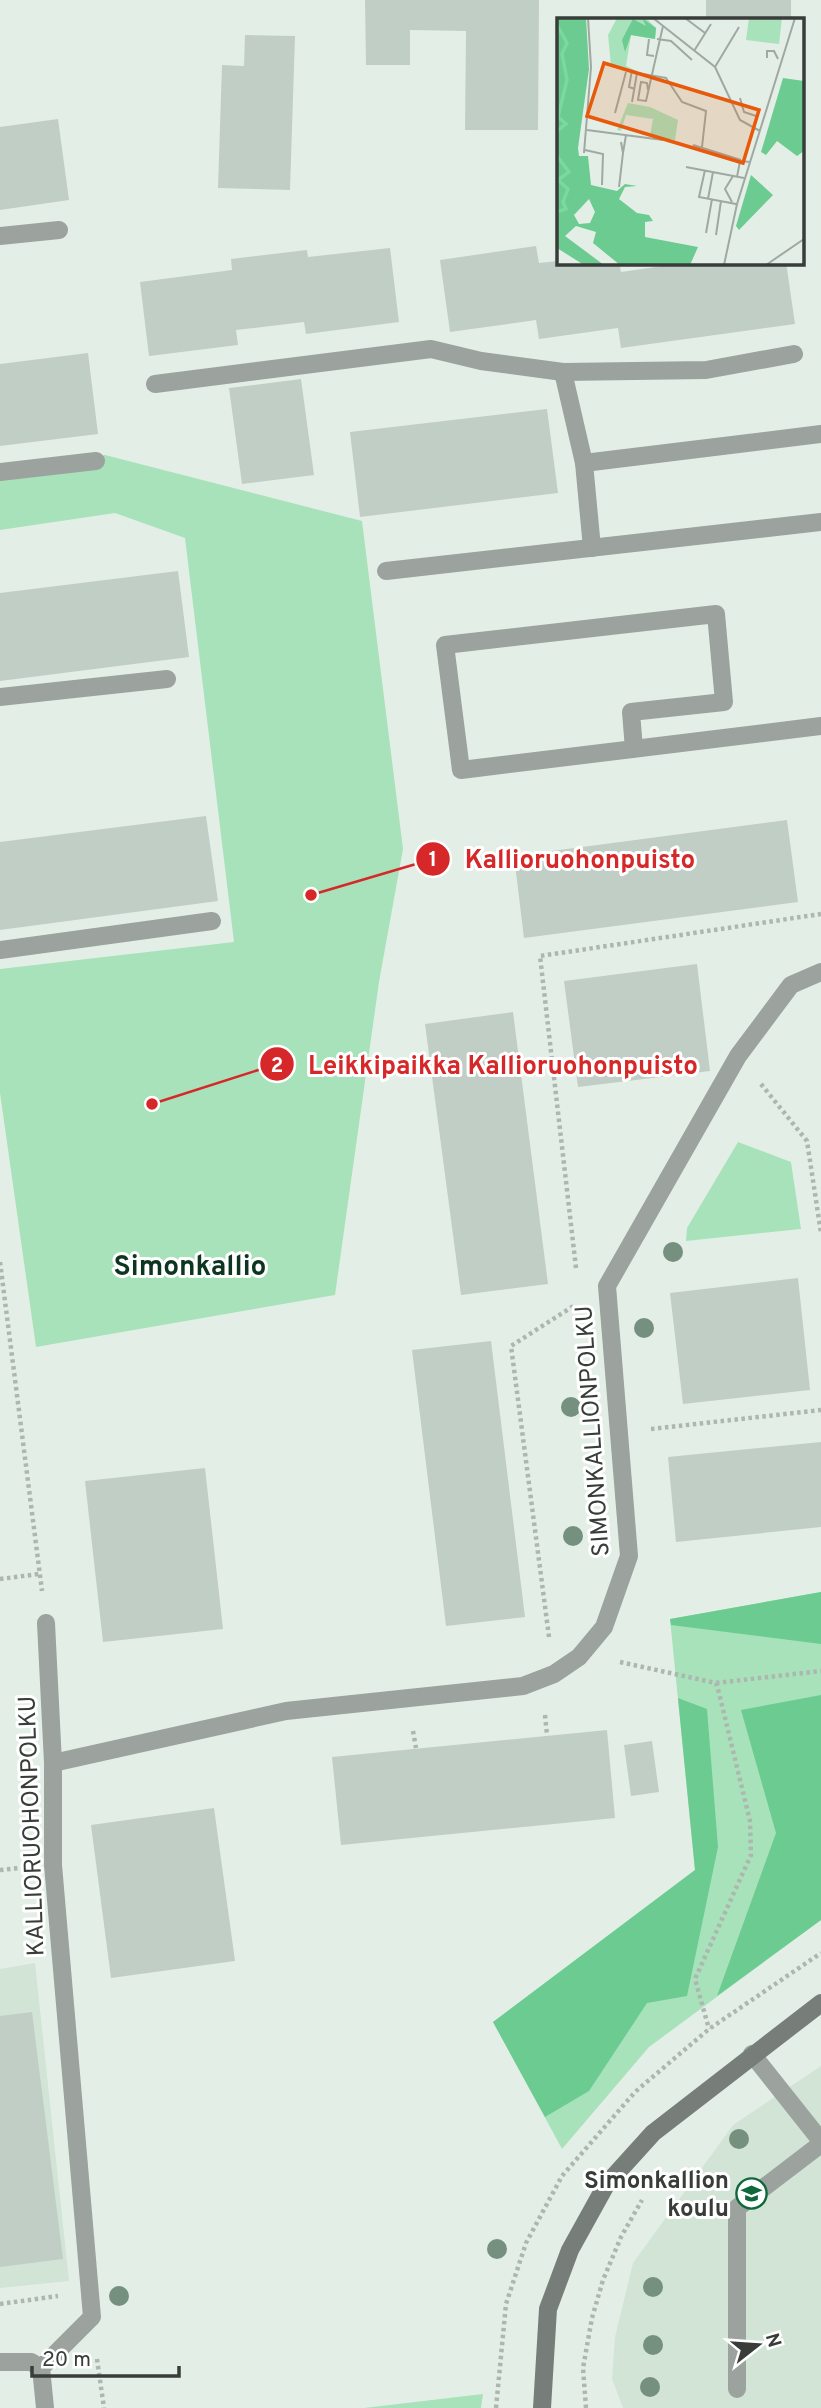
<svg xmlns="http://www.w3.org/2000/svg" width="821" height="2408" font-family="Overpass,sans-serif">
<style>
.built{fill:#d1e4d6}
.green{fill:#a8e2bb}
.forest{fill:#6ccb90}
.building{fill:#c1cec5}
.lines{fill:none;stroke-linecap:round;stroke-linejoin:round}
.path{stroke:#adb7b0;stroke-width:4.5;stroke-dasharray:3.5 3.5;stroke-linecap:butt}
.lane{stroke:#9ca29e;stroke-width:18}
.secondary{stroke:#777e79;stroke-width:18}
.tree{fill:#75907f}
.labels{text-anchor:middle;stroke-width:6;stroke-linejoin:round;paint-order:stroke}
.street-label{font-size:24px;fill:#383d3a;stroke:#fff}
.poi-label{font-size:24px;font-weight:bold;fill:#383d3a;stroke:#fff;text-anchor:end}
.quarter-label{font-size:28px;font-weight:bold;fill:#0e351f;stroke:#fff}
.inset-river{fill:none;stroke:#7ad99d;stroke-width:3.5}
.inset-road{fill:none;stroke:#9fa8a1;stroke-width:2}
.view{fill:#e8590c;fill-opacity:0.15;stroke:#e8590c;stroke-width:3.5}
.inset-edge{fill:none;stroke:#383d3a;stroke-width:3.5}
.leader{fill:none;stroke:#d62828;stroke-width:2.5}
.callout-dot{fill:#d62828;stroke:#fff;stroke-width:2.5}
.mark-label{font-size:21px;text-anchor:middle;font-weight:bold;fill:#fff}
.callout-label{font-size:26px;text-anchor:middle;font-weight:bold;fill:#d62828;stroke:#fff;stroke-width:6;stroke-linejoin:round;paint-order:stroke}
</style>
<rect width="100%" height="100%" fill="#e3efe6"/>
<g class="built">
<polygon points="35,1963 69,2281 0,2288 0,1969"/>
<polygon points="821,2066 821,2408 623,2408 612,2379 615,2337 633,2263 733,2125"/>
</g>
<g class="green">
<polygon points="105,455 362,521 403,849 379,982 335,1295 36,1347 0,1093 0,969 234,942 185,538 115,513 0,530 0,467"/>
<polygon points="738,1142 791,1162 801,1229 686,1241 687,1228"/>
<polygon points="821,1592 821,1920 649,2047 562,2149 493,2022 695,1870 670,1619"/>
<polygon points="483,2394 481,2408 364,2408"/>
</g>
<g class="forest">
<polygon points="821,1592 821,1644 671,1625 670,1619"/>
<polygon points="821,1695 821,1920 717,1996 776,1833 741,1710"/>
<polygon points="678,1698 707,1709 718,1847 687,1996 647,2003 589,2091 545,2117 493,2022 695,1870"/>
</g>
<g class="building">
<polygon points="365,0 539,0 538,130 465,130 466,31 410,30 410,65 366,65"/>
<rect x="706" y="0" width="85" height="19"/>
<polygon points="245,35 295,36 290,190 218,188 222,65 244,66"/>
<polygon points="58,119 69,200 0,210 0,127"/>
<polygon points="536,246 539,263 558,261 558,262 619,262 621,272 690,262 786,262 795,324 621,348 618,328 539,339 536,320 450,332 440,260"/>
<polygon points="390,248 399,322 306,334 304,322 236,330 238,345 149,356 140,282 232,270 231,259 307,250 308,257"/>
<polygon points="88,353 98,434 0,446 0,364"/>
<polygon points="301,379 314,475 242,484 229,388"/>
<polygon points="547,409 558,493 360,517 350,432"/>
<polygon points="178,571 189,657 0,681 0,593"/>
<polygon points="206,816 218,901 0,930 0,842"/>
<polygon points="787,820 798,902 524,938 514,856"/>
<polygon points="697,964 710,1071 578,1087 564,981"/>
<polygon points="513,1012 548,1284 461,1295 425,1024"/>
<polygon points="798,1278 810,1390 683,1404 670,1293"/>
<polygon points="491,1341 525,1617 446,1626 412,1350"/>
<polygon points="821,1442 821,1527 676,1542 668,1457"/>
<polygon points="205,1468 223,1629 103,1642 85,1481"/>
<polygon points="607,1730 615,1818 341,1845 332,1757"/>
<polygon points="652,1741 659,1792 631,1796 624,1745"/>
<polygon points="214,1808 235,1961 111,1978 91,1825"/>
<polygon points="32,2012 63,2259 0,2267 0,2016"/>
</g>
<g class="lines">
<g class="path">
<polyline points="761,1084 807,1141 821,1233"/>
<polyline points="0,1262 42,1591"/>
<polyline points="576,1268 540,956 821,914"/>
<polyline points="651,1429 821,1410"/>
<polyline points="0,1579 39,1574"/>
<polyline points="549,1637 511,1346 575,1305"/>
<polyline points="620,1662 716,1683 719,1693 750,1821 751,1855 695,1979 709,2029"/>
<polyline points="716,1683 821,1671"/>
<polyline points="545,1715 547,1735"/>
<polyline points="413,1731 416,1748"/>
<polyline points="0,1870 20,1868"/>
<polyline points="0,2304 58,2296"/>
<polyline points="97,2359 104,2408"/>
<polyline points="496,2408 506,2304 526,2243 562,2176 635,2092 709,2029 821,1953"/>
<polyline points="586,2408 583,2368 592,2318 603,2280 621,2237 642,2200"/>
</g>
<g class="lane">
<polyline points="0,236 59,230"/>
<polyline points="563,372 584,463"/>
<polyline points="155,384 431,349 481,361 563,372 706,370 794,354"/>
<polyline points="0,472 96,461"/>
<polyline points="592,548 584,463 821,434"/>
<polyline points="386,571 821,522"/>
<polyline points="0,697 167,679"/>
<polyline points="634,749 631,712 724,702 716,614 445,645 461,770 821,726"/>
<polyline points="0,950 212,921"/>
<polyline points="53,1763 286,1711 523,1686 554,1674 579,1657 604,1627 629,1556 607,1286 738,1056 791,985 821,972"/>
<polyline points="752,2054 821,2141"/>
<polyline points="0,2362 31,2362 41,2368 45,2408"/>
<polyline points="41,2368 92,2317 53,1865 53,1763 46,1623"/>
<polyline points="737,2389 737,2208 821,2144"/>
</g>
<polyline class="secondary" points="542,2408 548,2309 570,2250 606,2185 653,2133 821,2003"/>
</g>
<g class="tree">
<circle cx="673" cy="1252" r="10"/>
<circle cx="644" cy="1328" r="10"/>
<circle cx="571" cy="1407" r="10"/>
<circle cx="573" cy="1536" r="10"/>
<circle cx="739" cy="2139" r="10"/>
<circle cx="497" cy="2249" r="10"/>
<circle cx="653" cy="2287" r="10"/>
<circle cx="119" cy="2296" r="10"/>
<circle cx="653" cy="2345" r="10"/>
<circle cx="650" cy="2387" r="10"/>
</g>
<defs>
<symbol id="school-ring" viewBox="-11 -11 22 22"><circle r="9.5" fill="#fff" stroke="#0e683b" stroke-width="1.5"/><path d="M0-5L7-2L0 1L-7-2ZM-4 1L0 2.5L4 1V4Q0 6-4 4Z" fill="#0e683b"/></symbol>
</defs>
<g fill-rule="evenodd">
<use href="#school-ring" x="734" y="2176" width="35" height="35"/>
</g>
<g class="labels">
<g class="street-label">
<text transform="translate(592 1431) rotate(-94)" y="8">SIMONKALLIONPOLKU</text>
<text transform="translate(31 1826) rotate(-92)" y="8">KALLIORUOHONPOLKU</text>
</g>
<g class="poi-label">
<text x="729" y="2188">Simonkallion<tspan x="729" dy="28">koulu</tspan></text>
</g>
<g class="quarter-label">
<text x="190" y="1275">Simonkallio</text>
</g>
</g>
<g transform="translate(557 18)">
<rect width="247" height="247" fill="#e3efe6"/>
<path d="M60 0H89L99 10 98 21 74 17 69 48 82 54 54 48 51 17ZM192 0H225L222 26 189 22ZM71 85 93 89 121 102 118 122 93 118 96 101 69 97 64 113 60 112Z" fill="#a8e2bb"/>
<path d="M0 0H29L32 51 21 130 22 138H31L34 167 60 173 68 166 80 168 68 169 62 181 80 195 92 197 96 203 88 204V219L141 229 133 247H63L36 225 39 214 19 208 8 218 47 247H27L0 230ZM32 181 38 194 33 205 22 206 17 197ZM85 0 99 10 98 21 74 17 68 34 65 22 70 12 76 1 89 8ZM226 60 247 63V133L240 138 220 123 209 137 204 134ZM194 157 216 177 182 212 179 208Z" fill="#6ccb90" fill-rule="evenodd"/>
<path class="inset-river" d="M0 7 10 25 5 36 10 62 1 99 9 106 0 113M0 138 12 154 1 162 11 171 6 184 9 191 0 194"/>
<path class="inset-road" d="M96 0 158 49 183 102 203 113M128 0 148 15M92 21 90 37 97 38M100 21 114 23 135 42M137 33 154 6M210 40V33H217L221 41M158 49 182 9M75 52 72 69 78 71M91 72 90 65 84 64 81 82 89 83 106 8M183 80 187 94 199 98M75 84 80 55 109 60 125 84 149 93 145 129M58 95 69 54M30 112 106 122M64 124 66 135 69 117M136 127 184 142M28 132 46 136 45 167M27 135 34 49 31 0M129 149 187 160M148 152 142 179 179 186M180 159 183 143 193 144M62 169 66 135M151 181 156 154M175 184 168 171 176 158M149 215 155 181M159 217 164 183M167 247 180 186 238 0M209 247 247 221"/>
<path class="view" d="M47 45 202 92 186 145 30 98Z"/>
<rect width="247" height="247" class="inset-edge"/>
</g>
<path class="leader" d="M311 895L433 859M152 1104L277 1064"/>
<g class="callout-dot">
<circle cx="311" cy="895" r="7"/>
<circle cx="152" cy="1104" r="7"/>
<circle cx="433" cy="859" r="18"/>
<circle cx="277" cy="1064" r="18"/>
</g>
<g class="mark-label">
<text x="433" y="866">1</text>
<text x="277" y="1072">2</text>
</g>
<g class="callout-label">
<text x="580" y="868">Kallioruohonpuisto</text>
<text x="503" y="1074">Leikkipaikka Kallioruohonpuisto</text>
</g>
<g transform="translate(758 2345) rotate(73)" stroke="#ffffff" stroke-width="5" paint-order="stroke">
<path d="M0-5L12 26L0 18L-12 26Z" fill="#383d3a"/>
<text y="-10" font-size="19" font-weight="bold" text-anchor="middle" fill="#383d3a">N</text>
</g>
<path d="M32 2366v10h147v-10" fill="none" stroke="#383d3a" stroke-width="3.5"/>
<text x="42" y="2366" font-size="21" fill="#383d3a" stroke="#ffffff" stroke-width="5" paint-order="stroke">20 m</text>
</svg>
